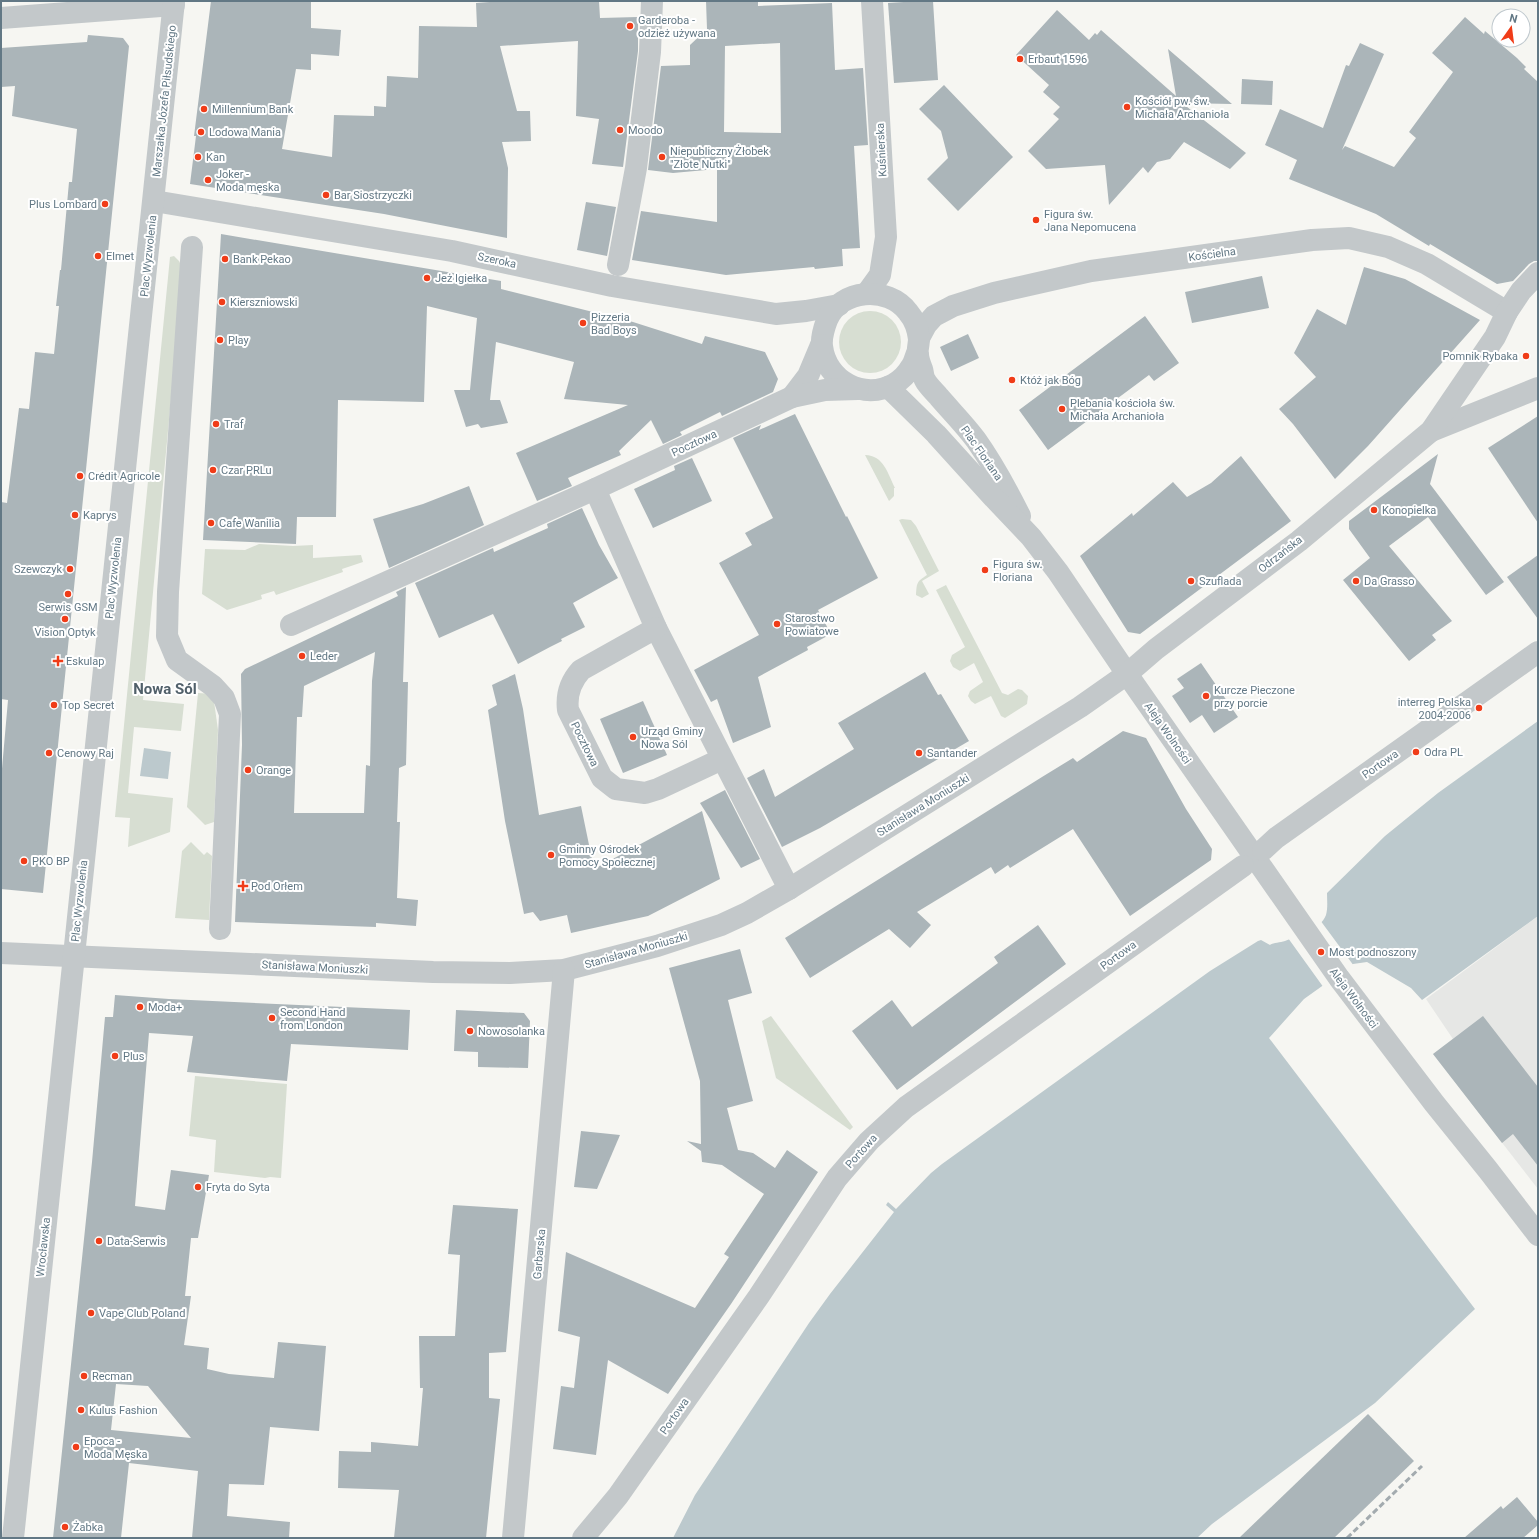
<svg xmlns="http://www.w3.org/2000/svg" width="1539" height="1539" font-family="Roboto,sans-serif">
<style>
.built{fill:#e6e7e5}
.green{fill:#d7ded2}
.water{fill:#bcc9cd}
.pier{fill:#f6f6f2}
.building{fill:#abb5b9;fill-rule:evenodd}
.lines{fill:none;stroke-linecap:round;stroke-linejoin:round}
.minor{stroke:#c3c8ca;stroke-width:22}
.rail{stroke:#a3abaf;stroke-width:3;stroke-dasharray:6 3;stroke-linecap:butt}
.poi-dot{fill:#f03c18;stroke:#fff;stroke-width:1.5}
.labels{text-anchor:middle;stroke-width:4;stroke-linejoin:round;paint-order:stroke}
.poi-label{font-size:11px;fill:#627885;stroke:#fff;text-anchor:start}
.street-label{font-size:11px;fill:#627885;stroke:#fff}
.district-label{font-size:15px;font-weight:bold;fill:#51606a;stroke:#fff}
</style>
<rect width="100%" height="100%" fill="#f6f6f2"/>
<polygon class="built" points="1538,916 1538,1189 1433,1054 1453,1039 1426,999"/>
<g class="green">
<polygon points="174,256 179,261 183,269 143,700 184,704 181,731 134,727 128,793 173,798 170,832 128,847 130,818 115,817 170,257"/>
<circle cx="870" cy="342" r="31"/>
<path d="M865 455C884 456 887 472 895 488H894V496L889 501Z"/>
<path d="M902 519 911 520 916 526 939 571 922 581 929 594 922 598 916 595C917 583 916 582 927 575L899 520Z"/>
<polygon points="259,544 293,546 313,545 313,558 361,555 363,562 342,569 343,572 276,595 274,591 261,595 262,599 227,610 202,594 205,549 245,550"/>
<polygon points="946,585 1002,693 1008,695 1018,689 1022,690 1028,696 1027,704 1005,718 1001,716 991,696 975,704 971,701 968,696 970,691 983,682 974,663 960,671 953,667 950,661 952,655 965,647 936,590"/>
<polygon points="198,693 213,694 218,730 214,822 205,825 187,807"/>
<polygon points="191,842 204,855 207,852 212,856 209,920 175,918 182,851"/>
<polygon points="771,1016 853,1127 850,1130 776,1078 762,1021"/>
<polygon points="195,1076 287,1084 281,1178 270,1177 265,1178 214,1172 216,1140 189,1136"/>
</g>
<g class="water">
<path d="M1538 721V916L1422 1000 1411 988 1367 962 1353 964 1304 999 1269 1038 1475 1309 1375 1403 1212 1524 1197 1538H673L695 1495 809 1323 830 1294 894 1212 886 1205 888 1202 896 1209 931 1173 942 1164 1210 971 1258 941 1261 940 1270 945C1274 942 1280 943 1285 941 1298 936 1321 929 1326 915 1328 908 1327 900 1327 893L1385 836 1438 793Z"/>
<polygon points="144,748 171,752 168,779 140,776"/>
</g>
<polygon class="pier" points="1320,920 1354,966 1324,988 1288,938 1304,932"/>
<g class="building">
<polygon points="211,1 311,1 311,28 341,30 339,56 311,54 311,70 296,69 282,149 332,157 334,115 374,116 374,106 386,107 387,76 418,78 419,26 477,27 476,3 503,1 599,1 600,18 638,17 638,51 623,167 592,164 599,119 576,116 578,41 500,46 517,111 530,111 531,141 502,142 508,168 507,238 384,214 190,184 196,136 194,136"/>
<path d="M706 1H758V6L832 3 835 70 863 68 868 145 854 146 860 248 842 249 843 266 815 269 814 267 726 275 632 260 641 211 717 222V169L673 173 648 170 661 66 690 65V45L707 29ZM780 43 781 133 724 132 725 46Z"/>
<polygon points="919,1 933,1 938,80 894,83 888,3"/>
<polygon points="1057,10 1089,40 1095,33 1097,35 1101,30 1176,96 1168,49 1232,104 1182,103 1246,153 1230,169 1184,142 1170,159 1157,162 1148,173 1143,167 1109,205 1105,165 1046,169 1028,151 1059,119 1053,114 1060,107 1043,92 1049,85 1016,55"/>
<polygon points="1465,17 1484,34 1485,31 1517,58 1526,67 1524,69 1538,82 1538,261 1534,261 1529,264 1513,281 1497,284 1430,244 1429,246 1376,214 1289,179 1297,160 1265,145 1280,109 1323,128 1346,65 1349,66 1360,43 1384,54 1342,150 1345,146 1394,167 1416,138 1409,132 1453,72 1432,53"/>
<polygon points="88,35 123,38 129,46 43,893 1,889 1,780 8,700 1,699 1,502 7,503 19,408 29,409 35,352 54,354 59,306 56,306 60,270 61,270 69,182 72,182 77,129 12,116 15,86 1,87 1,48 87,42"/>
<polygon points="1242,79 1273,81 1272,105 1241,104"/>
<polygon points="944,85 1013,157 958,211 927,179 948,158 941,131 919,109"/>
<polygon points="586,202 616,207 607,256 577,250"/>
<polygon points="221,234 501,281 501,289 633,322 702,344 705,336 765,352 778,379 773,392 722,416 720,412 680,432 682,435 663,444 651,420 619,451 621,455 568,478 572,486 537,501 516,453 628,405 564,399 574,362 496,342 490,400 500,400 508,423 481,428 478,424 466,427 454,390 470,390 477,318 427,306 424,402 338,400 336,517 297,517 296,544 203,540"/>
<polygon points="1364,267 1405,279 1480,320 1368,446 1335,479 1293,424 1279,409 1316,377 1294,353 1317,309 1346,325"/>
<polygon points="1262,276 1269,308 1192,323 1185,292"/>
<polygon points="1145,316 1179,363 1154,381 1149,375 1048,450 1019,410"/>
<polygon points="968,334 979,358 951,371 940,347"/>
<polygon points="795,414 846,517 847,516 878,578 818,610 831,634 807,647 808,650 758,677 771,727 733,743 717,699 711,702 694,670 759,635 719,563 752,545 745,533 773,518 733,438 761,425 759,430"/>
<polygon points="1538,416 1538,523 1488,448"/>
<polygon points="1438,454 1430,484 1504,582 1486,595 1428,517 1389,546 1452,621 1432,635 1436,640 1409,661 1343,580 1370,558 1349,529 1349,521"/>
<polygon points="1241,456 1291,521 1140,634 1128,632 1080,556 1132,513 1133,516 1173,482 1187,497 1211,483"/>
<polygon points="692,458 712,501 653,528 634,489 675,470 674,466"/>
<polygon points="469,486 484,525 389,568 373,519 423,504"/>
<polygon points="582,508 599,545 618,578 573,603 585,627 561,639 562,641 550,647 518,664 493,614 439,638 415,583 493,548 494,552 548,528 547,524"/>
<polygon points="1538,555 1538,619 1507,577"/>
<path d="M406 587 403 682H408L406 765 399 768 397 822H400L397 898 418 900 416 926 376 923V927L235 922 242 745 241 674 245 669 398 596 396 592ZM375 652 372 681 370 766 366 765 364 813H294L297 717H302L304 686Z"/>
<polygon points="1201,663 1238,717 1214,733 1202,715 1190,723 1172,696 1184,688 1177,679"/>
<polygon points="925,672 938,695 941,694 969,741 820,828 782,847 747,778 764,769 775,797 854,749 838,723"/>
<polygon points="515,674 523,709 539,815 581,806 594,869 702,811 720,879 648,916 571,933 567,915 540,921 533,912 524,914 505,821 488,710 497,705 492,685"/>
<polygon points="643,701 667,755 623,773 600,719"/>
<polygon points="1123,731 1146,738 1186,809 1212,849 1211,860 1130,916 1073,829 1010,868 1008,865 995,874 991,867 917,912 931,925 910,948 889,929 810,978 785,938 1042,777 1073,758 1077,762"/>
<polygon points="725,790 760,859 741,868 700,803"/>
<polygon points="1038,925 1066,964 897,1090 852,1031 892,1000 912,1027 998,963 994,957"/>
<polygon points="740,949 752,993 728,1000 753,1101 727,1108 738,1150 753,1153 775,1168 787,1150 818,1172 731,1304 668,1394 608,1360 596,1455 553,1449 561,1386 574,1388 580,1337 558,1331 566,1252 695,1308 729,1257 724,1254 764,1194 722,1165 702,1162 701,1151 687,1141 701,1144 700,1081 669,968"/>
<path d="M115 995 169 999 410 1010 408 1050 291 1044 287 1081 187 1072 193 1036 149 1033 135 1206 165 1210 171 1170 209 1175 198 1238H191L185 1296H191L184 1345 209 1348 207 1369 229 1374 274 1378 278 1342 326 1346 319 1431 270 1427 264 1485 229 1484 227 1516 290 1522 289 1538H192L198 1471 129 1463 121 1538H53L92 1162 105 1017H113ZM116 1384 148 1386 191 1438 111 1430Z"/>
<polygon points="456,1010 524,1013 530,1021 528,1068 478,1067 478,1052 454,1051"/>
<polygon points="1483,1016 1538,1087 1538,1166 1513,1134 1502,1143 1433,1054"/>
<polygon points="581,1131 620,1135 597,1189 574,1187"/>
<polygon points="453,1205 518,1209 506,1352 489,1353 489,1398 500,1399 486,1538 394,1538 399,1490 338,1488 339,1451 371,1452 371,1442 418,1446 423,1388 420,1388 419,1336 455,1336 460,1255 448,1254"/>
<polygon points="1368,1414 1414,1461 1334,1538 1239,1538"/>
<polygon points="1517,1497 1538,1522 1538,1525 1523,1538 1464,1538 1501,1506 1503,1509"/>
</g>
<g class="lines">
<g class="minor">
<polyline points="1,18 174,5"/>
<polyline points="154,201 452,251 612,286 776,314 806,311 839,305"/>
<polyline points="192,247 168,592 167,636 177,660 213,686 224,698 230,714 220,929"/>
<polyline points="618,265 636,168 650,52 652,1"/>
<polyline points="867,293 880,275 886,237 872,1"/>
<polyline points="919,338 926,325 934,316 953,306 994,293 1091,271 1312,240 1349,238 1388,247 1427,264 1507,312"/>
<path d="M917 353C915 358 914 363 911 367 907 374 901 380 894 384 864 401 826 381 822 346 821 337 824 328 827 320 840 289 888 285 908 312 914 319 918 330 919 339 919 344 917 350 918 354 918 359 920 364 922 369 923 372 923 377 925 380 928 386 935 392 939 397 951 411 965 425 976 440 993 464 1007 490 1020 516"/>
<polyline points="888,387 936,434 994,498 1031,537 1058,572 1127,674 1339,978 1434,1103 1488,1170 1538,1235"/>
<polyline points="792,397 808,376 821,345"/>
<polyline points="1431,431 1538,388"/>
<polyline points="595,489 656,628 789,889"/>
<polyline points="291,625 595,489 792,397 825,390 858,389"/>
<path d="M656 628 581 670C571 681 566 694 568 710L602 778 616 789 645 793 658 789 722 759"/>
<polyline points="1263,850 1276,838 1538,652"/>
<polyline points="1,953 433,972 510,973 564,970 657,946 721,925 747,913 789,889 1080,707 1127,674 1156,649 1299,541 1431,431 1495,337 1507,312 1521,291 1538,273"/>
<polyline points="13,1538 174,1"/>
<polyline points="513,1538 564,970"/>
<polyline points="583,1538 618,1496 639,1466 759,1296 837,1178 869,1141 906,1107 1243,866"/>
</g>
<polyline class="rail" points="1347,1538 1422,1466"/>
</g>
<g class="poi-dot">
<circle cx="630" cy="26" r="4"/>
<circle cx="1020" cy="59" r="4"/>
<circle cx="1127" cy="107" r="4"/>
<circle cx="204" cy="109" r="4"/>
<circle cx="620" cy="130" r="4"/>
<circle cx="201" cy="132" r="4"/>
<circle cx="198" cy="157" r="4"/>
<circle cx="662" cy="157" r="4"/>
<circle cx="208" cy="180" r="4"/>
<circle cx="326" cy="195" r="4"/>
<circle cx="105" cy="204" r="4"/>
<circle cx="1036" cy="220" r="4"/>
<circle cx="98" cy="256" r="4"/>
<circle cx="225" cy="259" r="4"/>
<circle cx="427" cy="278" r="4"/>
<circle cx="222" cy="302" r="4"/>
<circle cx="583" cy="323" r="4"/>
<circle cx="220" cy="340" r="4"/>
<circle cx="1526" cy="356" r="4"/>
<circle cx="1012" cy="380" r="4"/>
<circle cx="1062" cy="409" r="4"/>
<circle cx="216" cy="424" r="4"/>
<circle cx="213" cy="470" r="4"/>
<circle cx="80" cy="476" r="4"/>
<circle cx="1374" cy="510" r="4"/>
<circle cx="75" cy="515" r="4"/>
<circle cx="211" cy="523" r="4"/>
<circle cx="70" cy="569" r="4"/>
<circle cx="985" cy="570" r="4"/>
<circle cx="1191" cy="581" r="4"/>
<circle cx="1356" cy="581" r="4"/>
<circle cx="68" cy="594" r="4"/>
<circle cx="65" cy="619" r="4"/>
<circle cx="777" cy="624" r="4"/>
<circle cx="302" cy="656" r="4"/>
<path d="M56 655h4v4h4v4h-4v4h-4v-4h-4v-4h4z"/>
<circle cx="1206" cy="696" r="4"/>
<circle cx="54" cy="705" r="4"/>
<circle cx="1479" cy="708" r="4"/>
<circle cx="633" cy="737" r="4"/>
<circle cx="1416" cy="752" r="4"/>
<circle cx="49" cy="753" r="4"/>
<circle cx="919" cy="753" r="4"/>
<circle cx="248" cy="770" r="4"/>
<circle cx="551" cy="855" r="4"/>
<circle cx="24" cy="861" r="4"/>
<path d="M241 880h4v4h4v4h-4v4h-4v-4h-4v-4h4z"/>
<circle cx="1321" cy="952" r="4"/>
<circle cx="140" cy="1007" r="4"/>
<circle cx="272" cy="1018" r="4"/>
<circle cx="470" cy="1031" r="4"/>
<circle cx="115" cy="1056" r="4"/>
<circle cx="198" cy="1187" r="4"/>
<circle cx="99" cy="1241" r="4"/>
<circle cx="91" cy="1313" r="4"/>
<circle cx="84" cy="1376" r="4"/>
<circle cx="81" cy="1410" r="4"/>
<circle cx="76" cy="1447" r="4"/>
<circle cx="65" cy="1527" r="4"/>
</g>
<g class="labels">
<g class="poi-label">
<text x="638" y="24">Garderoba -<tspan x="638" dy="13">odzież używana</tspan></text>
<text x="1028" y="63">Erbaut 1596</text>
<text x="1135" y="105">Kościół pw. św.<tspan x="1135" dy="13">Michała Archanioła</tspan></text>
<text x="212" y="113">Millennium Bank</text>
<text x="628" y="134">Moodo</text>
<text x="209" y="136">Lodowa Mania</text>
<text x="670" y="155">Niepubliczny Żłobek<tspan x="670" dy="13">"Złote Nutki"</tspan></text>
<text x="206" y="161">Kan</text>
<text x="216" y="178">Joker -<tspan x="216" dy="13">Moda męska</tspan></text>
<text x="334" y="199">Bar Siostrzyczki</text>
<text x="97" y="208" text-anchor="end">Plus Lombard</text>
<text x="1044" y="218">Figura św.<tspan x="1044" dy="13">Jana Nepomucena</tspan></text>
<text x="106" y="260">Elmet</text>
<text x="233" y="263">Bank Pekao</text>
<text x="435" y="282">Jeż Igiełka</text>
<text x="230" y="306">Kierszniowski</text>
<text x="591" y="321">Pizzeria<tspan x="591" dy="13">Bad Boys</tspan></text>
<text x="228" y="344">Play</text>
<text x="1518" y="360" text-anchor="end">Pomnik Rybaka</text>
<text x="1020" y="384">Któż jak Bóg</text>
<text x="1070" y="407">Plebania kościoła św.<tspan x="1070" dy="13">Michała Archanioła</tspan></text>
<text x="224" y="428">Traf</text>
<text x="221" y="474">Czar PRLu</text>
<text x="88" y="480">Crédit Agricole</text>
<text x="1382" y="514">Konopielka</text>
<text x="83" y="519">Kaprys</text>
<text x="219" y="527">Cafe Wanilia</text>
<text x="993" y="568">Figura św.<tspan x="993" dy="13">Floriana</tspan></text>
<text x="62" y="573" text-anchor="end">Szewczyk</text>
<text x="1199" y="585">Szuflada</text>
<text x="1364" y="585">Da Grasso</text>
<text x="68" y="611" text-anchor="middle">Serwis GSM</text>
<text x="785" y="622">Starostwo<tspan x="785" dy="13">Powiatowe</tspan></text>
<text x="65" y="636" text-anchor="middle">Vision Optyk</text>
<text x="310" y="660">Leder</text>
<text x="66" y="665">Eskulap</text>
<text x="1214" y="694">Kurcze Pieczone<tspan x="1214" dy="13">przy porcie</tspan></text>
<text x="1471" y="706" text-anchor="end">interreg Polska<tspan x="1471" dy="13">2004-2006</tspan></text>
<text x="62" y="709">Top Secret</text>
<text x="641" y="735">Urząd Gminy<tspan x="641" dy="13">Nowa Sól</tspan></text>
<text x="1424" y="756">Odra PL</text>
<text x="57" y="757">Cenowy Raj</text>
<text x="927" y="757">Santander</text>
<text x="256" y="774">Orange</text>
<text x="559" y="853">Gminny Ośrodek<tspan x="559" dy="13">Pomocy Społecznej</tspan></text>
<text x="32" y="865">PKO BP</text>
<text x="251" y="890">Pod Orłem</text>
<text x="1329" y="956">Most podnoszony</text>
<text x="148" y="1011">Moda+</text>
<text x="280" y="1016">Second Hand<tspan x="280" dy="13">from London</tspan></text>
<text x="478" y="1035">Nowosolanka</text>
<text x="123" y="1060">Plus</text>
<text x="206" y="1191">Fryta do Syta</text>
<text x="107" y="1245">Data-Serwis</text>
<text x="99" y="1317">Vape Club Poland</text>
<text x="92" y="1380">Recman</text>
<text x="89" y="1414">Kulus Fashion</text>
<text x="84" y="1445">Epoca -<tspan x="84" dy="13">Moda Męska</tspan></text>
<text x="73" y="1531">Żabka</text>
</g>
<g class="street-label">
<text transform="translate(164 101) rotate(-84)" y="4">Marszałka Józefa Piłsudskiego</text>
<text transform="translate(881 150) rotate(-93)" y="4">Kuśnierska</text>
<text transform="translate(1212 254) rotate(-8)" y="4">Kościelna</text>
<text transform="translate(148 256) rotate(-84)" y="4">Plac Wyzwolenia</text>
<text transform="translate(497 260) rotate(12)" y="4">Szeroka</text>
<text transform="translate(694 443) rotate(-25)" y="4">Pocztowa</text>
<text transform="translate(982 453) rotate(55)" y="4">Plac Floriana</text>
<text transform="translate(1280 554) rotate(-38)" y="4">Odrzańska</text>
<text transform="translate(113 578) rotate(-84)" y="4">Plac Wyzwolenia</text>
<text transform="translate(1168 733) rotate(55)" y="4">Aleja Wolności</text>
<text transform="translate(585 744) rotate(64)" y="4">Pocztowa</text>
<text transform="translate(1380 764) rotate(-35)" y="4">Portowa</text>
<text transform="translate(923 805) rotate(-32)" y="4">Stanisława Moniuszki</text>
<text transform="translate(79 901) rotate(-84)" y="4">Plac Wyzwolenia</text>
<text transform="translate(636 950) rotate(-16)" y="4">Stanisława Moniuszki</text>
<text transform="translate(1118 955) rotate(-36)" y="4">Portowa</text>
<text transform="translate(315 967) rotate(3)" y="4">Stanisława Moniuszki</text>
<text transform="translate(1354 998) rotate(53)" y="4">Aleja Wolności</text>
<text transform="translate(861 1151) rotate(-48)" y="4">Portowa</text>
<text transform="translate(43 1247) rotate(-84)" y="4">Wrocławska</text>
<text transform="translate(539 1254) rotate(-85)" y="4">Garbarska</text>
<text transform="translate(674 1416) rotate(-55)" y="4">Portowa</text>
</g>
<g class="district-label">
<text x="165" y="694">Nowa Sól</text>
</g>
</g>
<rect width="1539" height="1539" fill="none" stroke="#627885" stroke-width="4"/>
<g transform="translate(1511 28) rotate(14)"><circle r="19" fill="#ffffff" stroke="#c0c9ce"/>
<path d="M0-3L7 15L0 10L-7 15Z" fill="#f03c18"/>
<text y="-6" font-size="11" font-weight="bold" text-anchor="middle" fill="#627885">N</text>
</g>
</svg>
